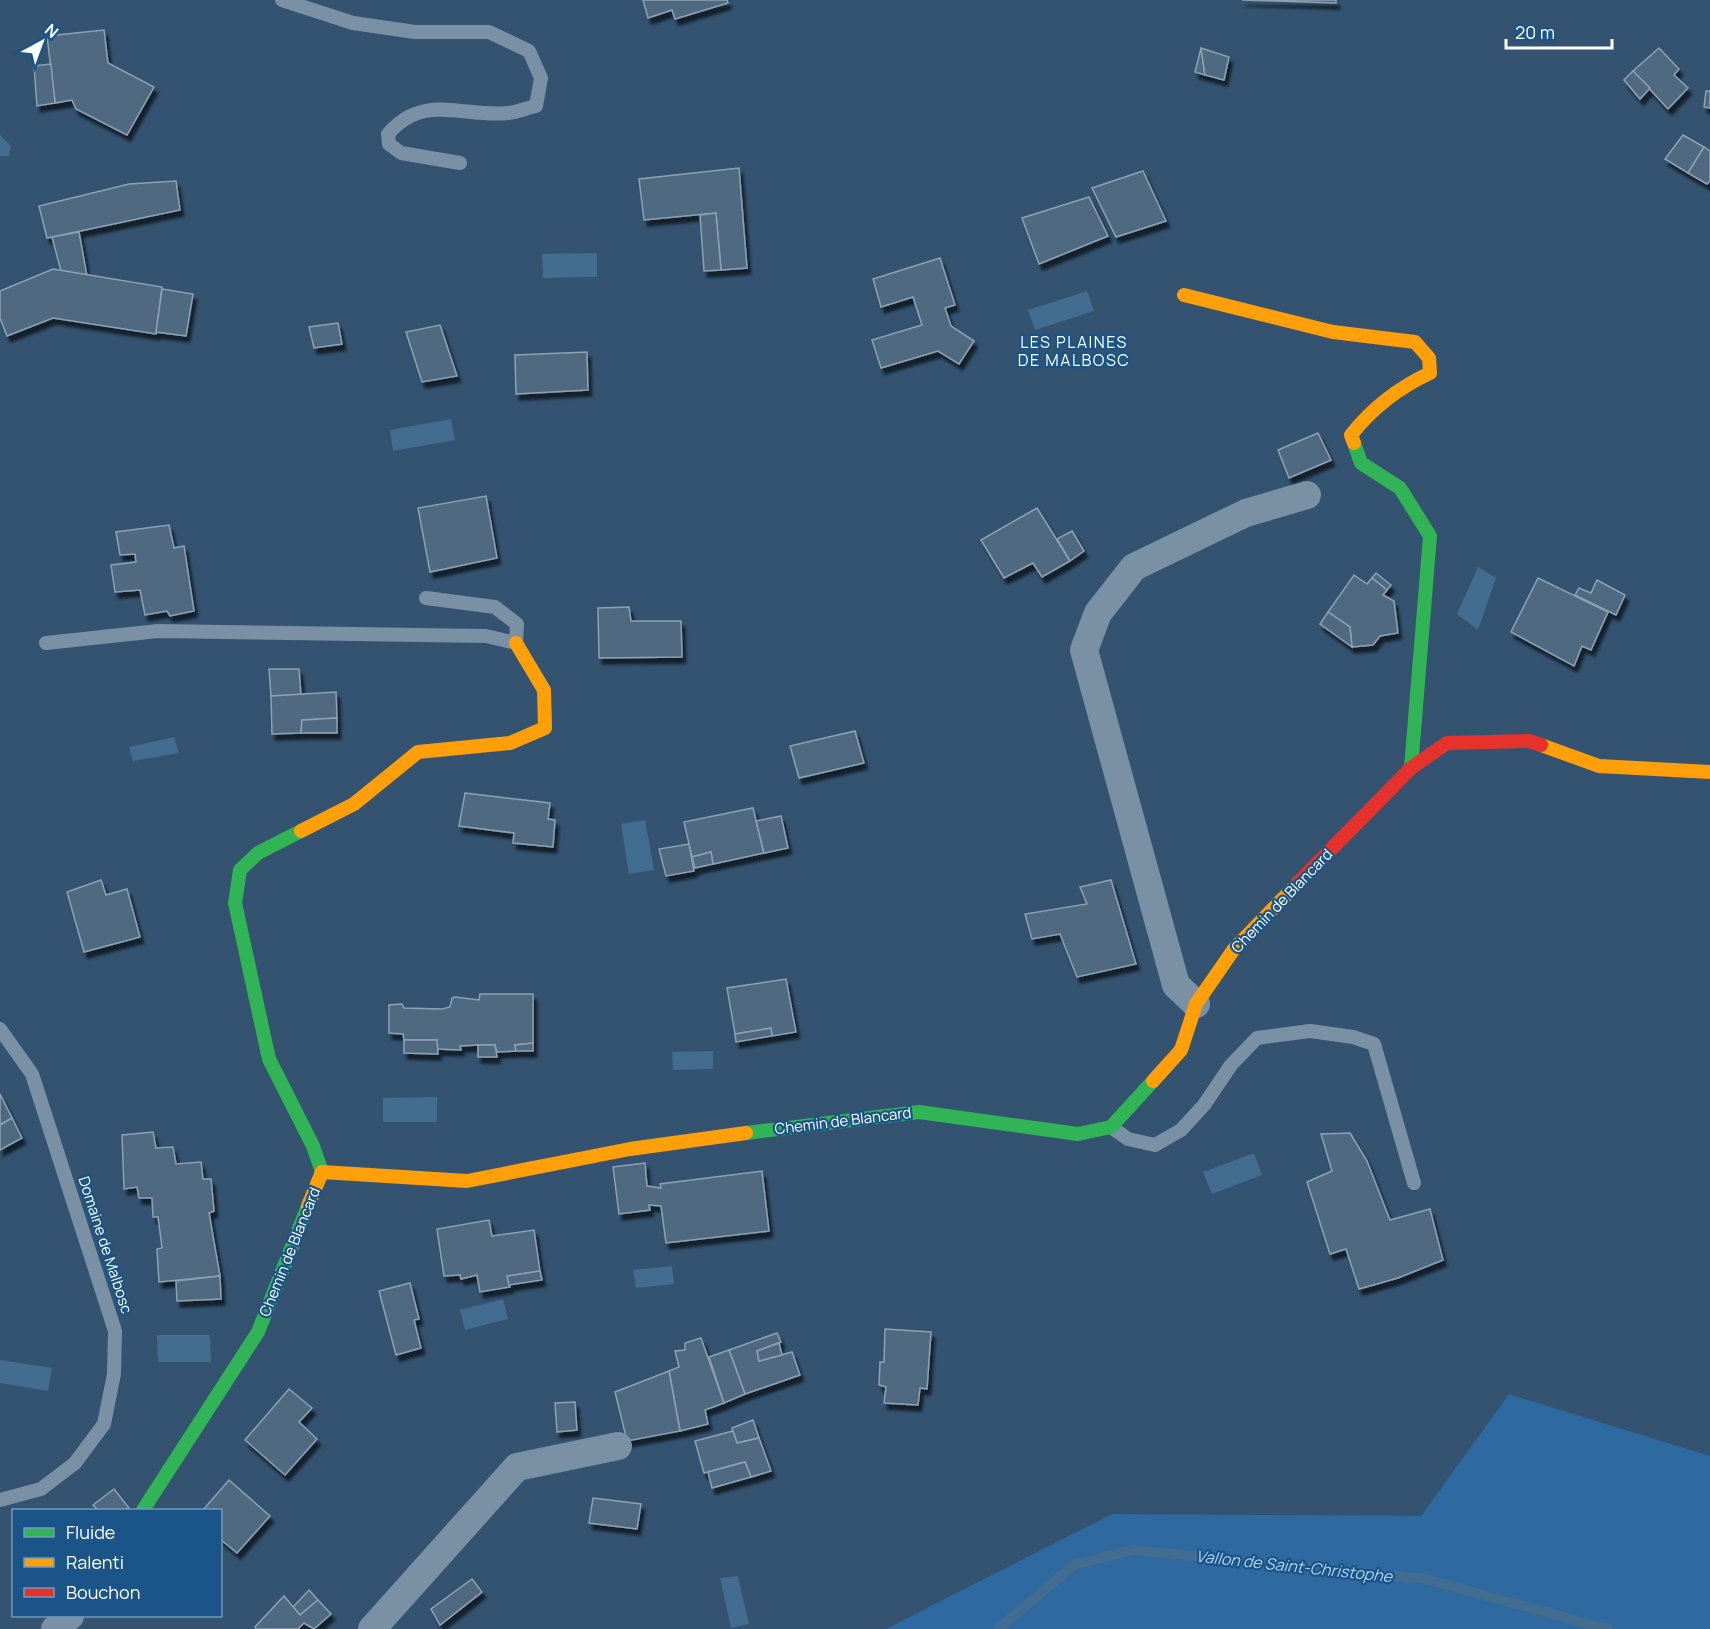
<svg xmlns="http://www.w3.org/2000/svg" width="1710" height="1629" font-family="Manrope,sans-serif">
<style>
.green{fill:#2e6aa0}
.water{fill:#426c90}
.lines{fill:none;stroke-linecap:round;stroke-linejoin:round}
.stream{stroke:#426c90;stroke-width:10}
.building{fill:#506a80;stroke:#8ea1b3;stroke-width:1.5;filter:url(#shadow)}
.lane{stroke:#7a90a5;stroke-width:14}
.street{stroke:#7a90a5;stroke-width:28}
.fast{stroke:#30b455;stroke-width:14}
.slow{stroke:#ff9f0a;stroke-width:14}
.jam{stroke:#e5322d;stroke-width:14}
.labels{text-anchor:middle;stroke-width:4.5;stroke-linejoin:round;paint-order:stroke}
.street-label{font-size:15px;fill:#fff;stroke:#1a5489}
.neighbourhood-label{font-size:16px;letter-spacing:1.5px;fill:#fff;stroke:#1a5489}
.water-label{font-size:16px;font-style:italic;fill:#aed5f4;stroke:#1a5489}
</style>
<defs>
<filter id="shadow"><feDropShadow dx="3.5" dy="6" stdDeviation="1.5" flood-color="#0009"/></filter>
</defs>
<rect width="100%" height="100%" fill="#335370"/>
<polygon class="green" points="1509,1394 1710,1456 1710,1629 886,1629 1112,1514 1421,1516"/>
<g class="water">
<polygon points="0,135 11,146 9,156 0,156"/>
<polygon points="597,253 597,277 543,278 542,254"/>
<polygon points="1087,291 1094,311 1035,330 1028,310"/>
<polygon points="451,419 455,440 393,451 390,430"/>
<polygon points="1478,567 1496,578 1478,630 1457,614"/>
<polygon points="174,737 179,753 133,761 129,747"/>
<polygon points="645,820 654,870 629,874 621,824"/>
<polygon points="713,1051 713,1069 673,1070 672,1052"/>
<polygon points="437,1097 437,1122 383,1122 383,1098"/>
<polygon points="1254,1153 1262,1175 1212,1194 1203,1172"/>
<polygon points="672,1266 674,1284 636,1288 633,1270"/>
<polygon points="503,1299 508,1319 465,1330 460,1310"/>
<polygon points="157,1335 210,1335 211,1362 158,1362"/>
<polygon points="0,1360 52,1368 48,1391 0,1383"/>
<polygon points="738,1576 749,1624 731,1628 720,1578"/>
</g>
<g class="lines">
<polyline class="stream" points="998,1629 1074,1565 1133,1550 1425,1579 1608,1629"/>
</g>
<g class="building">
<polygon points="643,0 727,0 728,3 675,19 672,10 648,18"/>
<polygon points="1242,0 1336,0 1336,3"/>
<polygon points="104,30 108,63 154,87 127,135 76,109 72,100 55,103 47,36"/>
<polygon points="1201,48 1205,75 1195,72"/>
<polygon points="1201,48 1229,57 1224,80 1205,75"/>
<polygon points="1659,48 1679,69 1674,75 1688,88 1668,109 1633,71"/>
<polygon points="51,64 55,103 37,106 34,66"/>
<polygon points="1633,71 1650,88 1640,99 1624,80"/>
<polygon points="1706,91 1710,91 1710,108 1704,107"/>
<polygon points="1683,135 1704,147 1688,173 1665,159"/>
<polygon points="1704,147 1710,151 1710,181 1707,184 1688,173"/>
<polygon points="739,168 747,268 721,270 716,213 644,220 639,179"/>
<polygon points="1143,171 1166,221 1116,237 1092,188"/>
<polygon points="176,181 180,210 47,238 39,206 129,184"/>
<polygon points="1089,197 1108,236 1039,264 1022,218"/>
<polygon points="716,213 721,270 704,271 700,215"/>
<polygon points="79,232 87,276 61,271 52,237"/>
<polygon points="940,258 955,305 945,308 951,326 974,341 959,364 938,351 881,368 872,340 922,325 913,297 881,307 873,279"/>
<polygon points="53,269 162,287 156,334 53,318 7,336 0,318 0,291"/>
<polygon points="162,289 193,294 186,336 156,332"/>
<polygon points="338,323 342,344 314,348 309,327"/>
<polygon points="440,325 457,376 422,382 406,332"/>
<polygon points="587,352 588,390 516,394 515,355"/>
<polygon points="1318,433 1331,460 1289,478 1278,450"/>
<polygon points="486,496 497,558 430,572 418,508"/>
<polygon points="1037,508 1070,561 1042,577 1033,563 1004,578 981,540"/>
<polygon points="169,525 174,548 184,546 194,611 170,616 167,611 145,615 140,590 115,592 111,565 136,562 135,554 120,555 116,532"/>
<polygon points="1072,531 1084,551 1070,561 1057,539"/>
<polygon points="1376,573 1391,585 1387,590 1372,578"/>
<polygon points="1354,575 1367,584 1372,578 1387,590 1383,595 1394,601 1398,633 1380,636 1373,645 1352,647 1350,627 1328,612"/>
<polygon points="1538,578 1608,612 1591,650 1582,646 1574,666 1511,632"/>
<polygon points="1597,580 1625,595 1616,615 1575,595 1579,588 1591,593"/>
<polygon points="629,607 631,621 681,621 682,657 599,658 598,608"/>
<polygon points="1328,612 1350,627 1352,647 1320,624"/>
<polygon points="269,669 299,669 301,695 271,696"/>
<polygon points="336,692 337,718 302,720 301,733 272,734 271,696"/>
<polygon points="337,718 337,733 301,733 302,720"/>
<polygon points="855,731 864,763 799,778 790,746"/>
<polygon points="465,793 550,803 548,819 555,820 553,847 513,843 514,833 459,826"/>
<polygon points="753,808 764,853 713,864 711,852 692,857 684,822"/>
<polygon points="781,816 788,848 764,853 756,821"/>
<polygon points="689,844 694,871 666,876 659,849"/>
<polygon points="711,852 713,864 695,868 692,857"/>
<polygon points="101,880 106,895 127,889 140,937 84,952 67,892"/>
<polygon points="1111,880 1136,964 1077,977 1060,934 1032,939 1025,914 1087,904 1080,887"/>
<polygon points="786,979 796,1032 772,1036 771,1028 735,1034 727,988"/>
<polygon points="480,994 533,994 533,1043 515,1045 516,1051 497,1052 495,1045 478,1045 460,1046 461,1050 437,1049 437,1040 404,1040 403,1034 389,1033 389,1005 402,1004 404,1008 442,1009 450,1007 452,998 455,997 479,1000"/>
<polygon points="771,1028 772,1036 736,1042 735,1034"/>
<polygon points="404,1040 437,1040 438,1054 404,1053"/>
<polygon points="533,1043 533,1051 516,1051 515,1045"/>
<polygon points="478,1045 495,1045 497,1057 478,1057"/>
<polygon points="0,1094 12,1118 0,1125"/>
<polygon points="12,1118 22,1138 0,1150 0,1125"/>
<polygon points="153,1132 156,1148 173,1147 176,1164 201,1162 203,1179 211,1179 214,1211 209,1213 220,1276 159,1282 157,1249 162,1248 158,1217 153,1217 152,1198 139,1198 137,1187 124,1189 122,1135"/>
<polygon points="1350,1133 1367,1161 1390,1220 1430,1209 1443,1260 1398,1278 1359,1289 1346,1249 1330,1254 1307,1182 1332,1171 1321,1134"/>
<polygon points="645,1163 647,1186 661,1188 660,1184 762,1171 769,1231 666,1243 661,1206 649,1205 650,1210 619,1214 613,1167"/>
<polygon points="489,1220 492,1236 534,1230 540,1271 507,1276 510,1287 480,1292 477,1275 461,1279 460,1275 444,1276 437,1229"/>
<polygon points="540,1271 542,1280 509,1285 507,1276"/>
<polygon points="220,1276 221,1299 177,1301 176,1281"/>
<polygon points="410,1283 419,1319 414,1320 421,1348 396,1355 379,1291"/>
<polygon points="885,1329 931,1332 927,1389 920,1388 918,1405 884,1403 886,1387 879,1385 880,1362 884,1362"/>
<polygon points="777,1333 781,1342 757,1351 759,1361 792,1352 800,1375 745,1394 729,1350"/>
<polygon points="701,1338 724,1403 705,1410 708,1424 680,1431 669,1371 679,1367 675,1351 685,1350 685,1343"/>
<polygon points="779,1343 782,1355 759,1361 757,1351"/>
<polygon points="729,1350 745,1394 724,1403 709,1357"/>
<polygon points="669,1371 680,1431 627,1441 615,1392"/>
<polygon points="289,1389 312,1408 299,1422 317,1439 285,1475 245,1440"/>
<polygon points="575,1402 577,1430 557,1432 555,1403"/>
<polygon points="753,1420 759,1438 737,1443 732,1428"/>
<polygon points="733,1431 737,1443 759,1438 771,1471 751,1477 745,1462 704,1473 695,1441"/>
<polygon points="745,1462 751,1477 712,1488 708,1472"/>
<polygon points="229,1480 270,1516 237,1553 220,1539 220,1510 203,1510"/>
<polygon points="114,1489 129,1508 125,1510 98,1510 93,1505"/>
<polygon points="593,1498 641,1504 637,1529 589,1523"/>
<polygon points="472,1579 482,1592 440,1625 431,1609"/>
<polygon points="309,1590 318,1600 300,1615 293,1607"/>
<polygon points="284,1596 300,1615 318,1600 331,1614 314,1629 304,1623 298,1629 256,1629 255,1627"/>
</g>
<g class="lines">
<g class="lane">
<path d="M282 0 353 23 415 32H489L529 51 541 78 536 106C527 108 517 112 508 113 463 118 424 92 388 134L389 144 401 153 460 163"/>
<polyline points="46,643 158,631 486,636 516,643 517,624 495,607 426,598"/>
<polyline points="0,1029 32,1074 115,1331 114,1374 104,1424 75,1463 41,1489 0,1500"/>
<polyline points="1111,1127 1128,1139 1155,1145 1181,1130 1204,1105 1231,1065 1257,1038 1310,1031 1353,1037 1374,1044 1414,1183"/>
</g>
<g class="street">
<polyline points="1196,1004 1176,985 1084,650 1098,613 1134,567 1246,513 1307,495"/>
<polyline points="55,1629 70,1616"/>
<polyline points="372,1629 517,1467 618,1446"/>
</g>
<g class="fast">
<polyline points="1354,443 1361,463 1400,488 1430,536 1411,768"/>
<polyline points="301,831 258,853 240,870 235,903 269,1059 313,1146 322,1172"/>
<polyline points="746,1133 919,1112 1078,1134 1111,1127 1153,1081"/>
<polyline points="143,1510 258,1332 308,1206"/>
</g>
<g class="slow">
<path d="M1184 295 1333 332 1415 342 1429 358 1430 373C1398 388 1373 407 1351 435L1354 443"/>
<polyline points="1541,745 1599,766 1710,772"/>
<polyline points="301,831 354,804 418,752 510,743 545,728 544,690 516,643"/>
<polyline points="1153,1081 1181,1050 1196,1004 1234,949 1298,883"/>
<polyline points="308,1206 322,1172 467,1181 630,1149 746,1133"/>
</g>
<polyline class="jam" points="1298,883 1411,768 1447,743 1529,741 1541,745"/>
</g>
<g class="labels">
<g class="street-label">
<text transform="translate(1282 901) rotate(-46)" y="5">Chemin de Blancard</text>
<text transform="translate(843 1121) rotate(-7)" y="5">Chemin de Blancard</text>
<text transform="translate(105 1245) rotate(72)" y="5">Domaine de Malbosc</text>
<text transform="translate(290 1252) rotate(-68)" y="5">Chemin de Blancard</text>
</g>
<g class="neighbourhood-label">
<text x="1074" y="348">LES PLAINES<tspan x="1074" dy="18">DE MALBOSC</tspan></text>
</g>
<g class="water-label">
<text transform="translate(1294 1566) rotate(6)" y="6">Vallon de Saint-Christophe</text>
</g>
</g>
<rect x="12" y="1509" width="210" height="108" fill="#1a5489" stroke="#7698b8" stroke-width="1.5"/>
<rect x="24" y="1528" width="30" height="9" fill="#30b455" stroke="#7698b8" stroke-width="1.5"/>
<text x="66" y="1539" font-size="18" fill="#ffffff">Fluide</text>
<rect x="24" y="1558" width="30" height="9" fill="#ff9f0a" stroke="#7698b8" stroke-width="1.5"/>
<text x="66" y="1569" font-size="18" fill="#ffffff">Ralenti</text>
<rect x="24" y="1588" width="30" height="9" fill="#e5322d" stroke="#7698b8" stroke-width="1.5"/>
<text x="66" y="1599" font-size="18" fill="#ffffff">Bouchon</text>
<g transform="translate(42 42) rotate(41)" stroke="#1a5489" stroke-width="4.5" paint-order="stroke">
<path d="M0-4.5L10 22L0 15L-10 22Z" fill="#ffffff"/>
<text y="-9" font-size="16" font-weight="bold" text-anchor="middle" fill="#ffffff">N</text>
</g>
<path d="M1506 39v9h106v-9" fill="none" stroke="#ffffff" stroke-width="3"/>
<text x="1515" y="39" font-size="18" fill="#ffffff" stroke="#1a5489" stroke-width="4.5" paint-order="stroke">20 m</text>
</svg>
